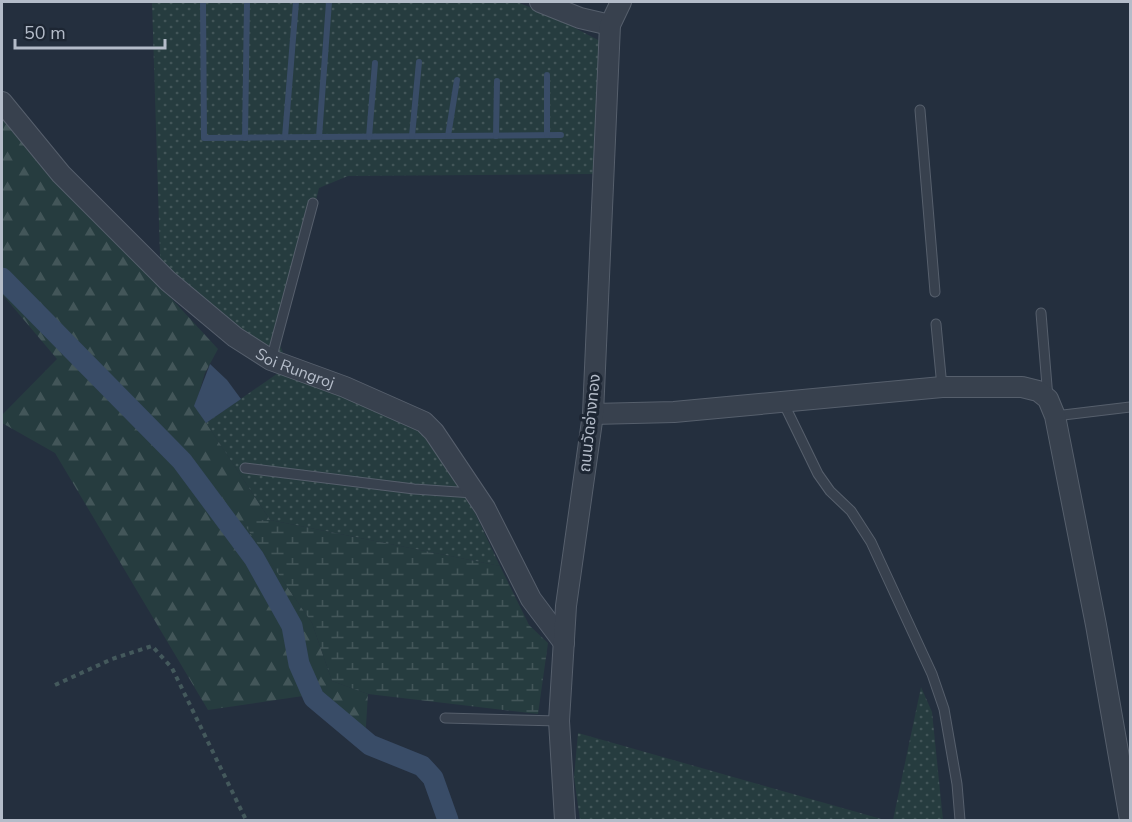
<svg xmlns="http://www.w3.org/2000/svg" width="1132" height="822" font-family="'Nunito Sans','Noto Sans Thai',sans-serif">
<style>
.grass{fill:url(#grass-dots)}
.forest{fill:url(#forest-firs)}
.wetland{fill:url(#wetland-marsh)}
.water{fill:#394c67}
.lines{fill:none;stroke-linecap:round;stroke-linejoin:round}
.stream{stroke:#394c67;stroke-width:6}
.canal{stroke:#394c67;stroke-width:21}
.service-casing{stroke:#565f6c;stroke-width:11}
.minor-casing{stroke:#565f6c;stroke-width:22}
.path{stroke:#44595c;stroke-width:4;stroke-dasharray:4.5 4.5;stroke-linecap:butt}
.service{stroke:#38414e;stroke-width:9}
.minor{stroke:#38414e;stroke-width:20}
.labels{text-anchor:middle;stroke-width:6;stroke-linejoin:round;paint-order:stroke}
.street-label{font-size:16px;fill:#b4bcc9;stroke:#1d2633}
</style>
<defs>
<pattern id="grass-dots" width="8" height="8" patternUnits="userSpaceOnUse" patternTransform="scale(1.5)"><rect width="8" height="8" fill="#263c3f"/><path d="M2 2h.1M6 6h.1" fill="none" stroke="#435659" stroke-width="1.8" stroke-linecap="round"/></pattern>
<pattern id="forest-firs" width="22" height="20" patternUnits="userSpaceOnUse" patternTransform="scale(1.5)"><rect width="22" height="20" fill="#263c3f"/><path d="M5 1l3.5 6h-7zM16 11l3.5 6h-7z" fill="#435659"/></pattern>
<pattern id="wetland-marsh" width="20" height="14" patternUnits="userSpaceOnUse" patternTransform="scale(1.5)"><rect width="20" height="14" fill="#263c3f"/><path d="M1 5h8M5 5V1M11 12h8M15 12V8" fill="none" stroke="#435659"/></pattern>
</defs>
<rect width="100%" height="100%" fill="#242f3e"/>
<g class="grass">
<polygon points="152,2 517,2 554,17 600,41 593,174 348,176 319,188 280,345 284,355 161,287"/>
<polygon points="281,371 388,414 424,432 459,479 500,566 270,520 206,423"/>
<polygon points="921,687 932,712 943,820 893,820"/>
<polygon points="578,733 885,820 580,820 574,777"/>
</g>
<polygon class="forest" points="2,115 218,349 205,373 195,406 270,520 243,522 312,623 332,681 368,694 365,741 303,696 208,710 55,453 2,423 2,415 57,359 2,294"/>
<polygon class="wetland" points="270,520 500,566 529,625 548,643 538,714 368,694 332,681 312,623 242,521"/>
<polygon class="water" points="210,364 227,380 241,399 206,423 194,406"/>
<g class="lines">
<g class="stream">
<polyline points="203,2 204,138 561,135"/>
<polyline points="547,75 547,135"/>
<polyline points="412,136 419,62"/>
<polyline points="448,136 457,80"/>
<polyline points="496,136 497,81"/>
<polyline points="285,137 296,2"/>
<polyline points="319,137 329,2"/>
<polyline points="369,137 375,63"/>
<polyline points="245,138 247,2"/>
</g>
<polyline class="canal" points="2,278 182,461 254,558 292,626 299,664 314,698 370,745 422,766 433,778 448,820"/>
<defs>
<g id="service">
<polyline points="920,110 935,292"/>
<polyline points="1041,313 1048,398"/>
<polyline points="936,324 942,387"/>
<polyline points="271,360 313,203"/>
<polyline points="783,402 818,474 830,491 851,511 871,542 932,674 944,709 957,784 960,820"/>
<polyline points="1055,416 1130,407"/>
<polyline points="245,468 414,489 473,493"/>
<polyline points="445,718 559,721"/>
</g>
<g id="minor">
<polyline points="540,2 580,18 610,25"/>
<path id="s1" d="M2 102 61 174 168 281 235 337 271 360 345 387 424 422 434 432 485 508 531 599 564 643"/>
<polyline points="593,414 674,412 942,387 1022,387 1038,391 1048,399 1055,416 1096,625 1130,820"/>
<polyline points="565,820 559,721 566,606 593,414 610,25 621,2"/>
</g>
</defs>
<use href="#service" class="service-casing"/>
<use href="#minor" class="minor-casing"/>
<polyline class="path" points="55,685 112,659 152,646 172,668 246,820"/>
<use href="#service" class="service"/>
<use href="#minor" class="minor"/>
</g>
<g class="labels">
<g class="street-label">
<text dy="6" stroke="none"><textPath href="#s1" startOffset="400">Soi Rungroj</textPath></text>
<text transform="translate(589 423) rotate(-84)" y="6">ถนนวัดอ่างทอง</text>
</g>
</g>
<rect width="1132" height="822" fill="none" stroke="#b4bcc9" stroke-width="6"/>
<path d="M15 39v9h150v-9" fill="none" stroke="#b4bcc9" stroke-width="3"/>
<text x="24" y="39" font-size="18" fill="#b4bcc9" stroke="#1d2633" stroke-width="4.5" paint-order="stroke">50 m</text>
</svg>
